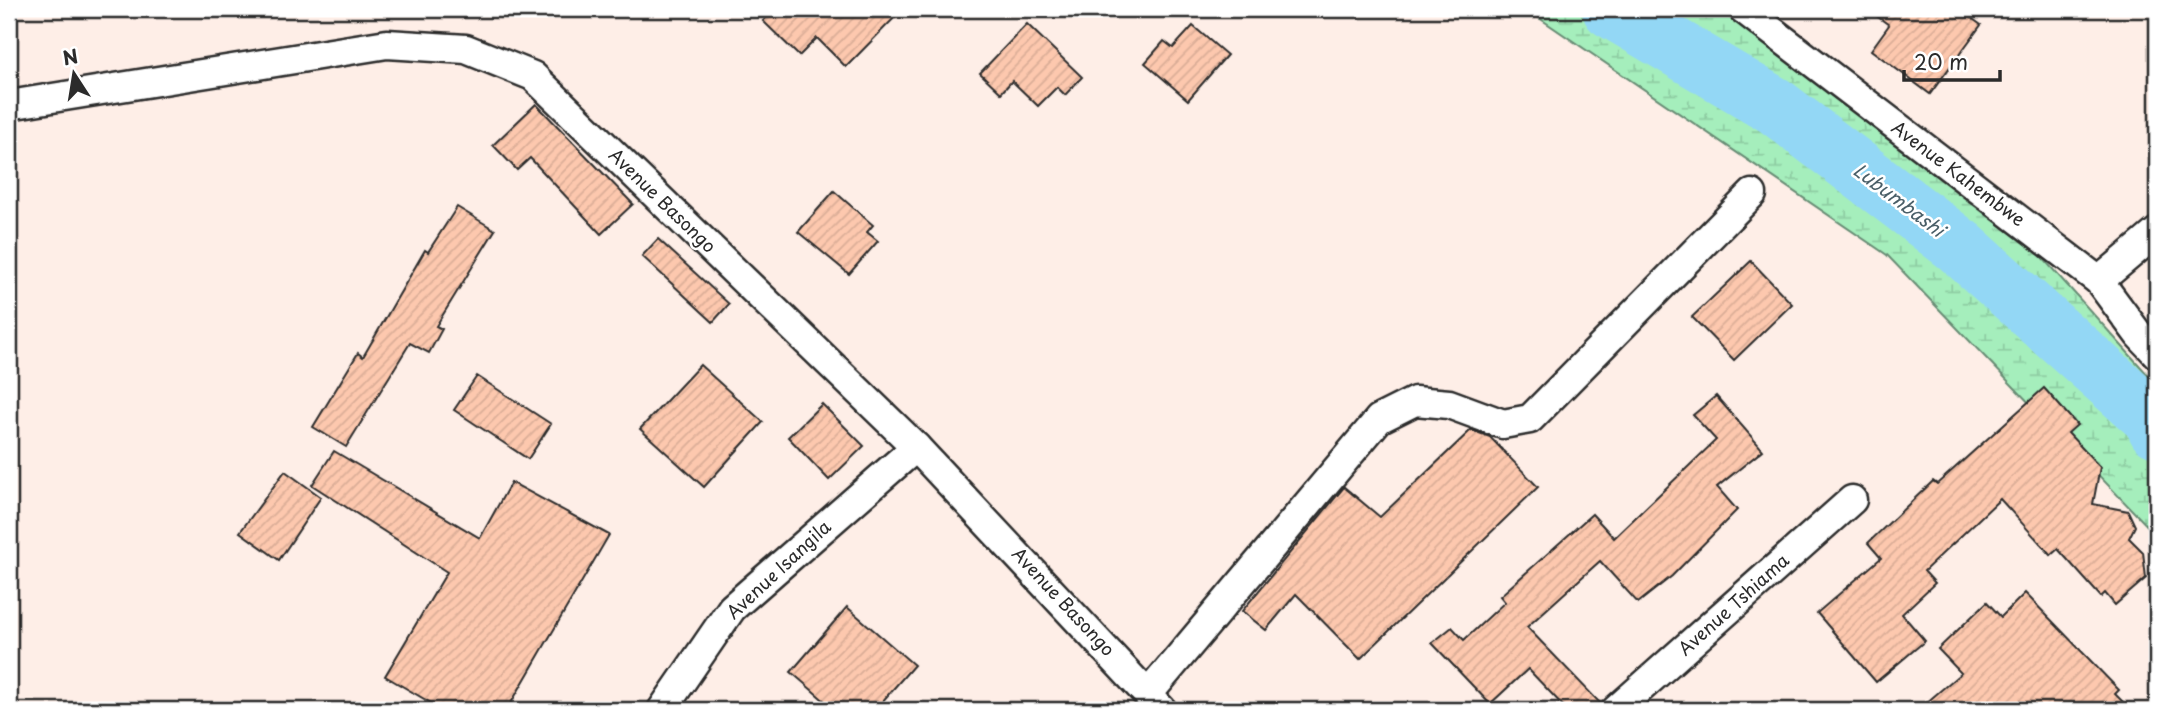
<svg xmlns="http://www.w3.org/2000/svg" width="2166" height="719" font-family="'Playpen Sans',sans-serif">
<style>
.wetland{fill:url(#wetland-marsh);stroke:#688c74;stroke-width:2}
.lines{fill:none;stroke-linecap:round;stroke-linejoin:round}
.river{stroke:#93d7f5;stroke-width:58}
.building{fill:url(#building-hatch);stroke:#2b2b2b;stroke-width:2}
.minor-casing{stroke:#2b2b2b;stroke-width:33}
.minor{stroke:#fff;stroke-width:28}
.labels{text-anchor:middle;stroke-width:5;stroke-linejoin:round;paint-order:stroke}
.street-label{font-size:18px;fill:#2b2b2b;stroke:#fff}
.water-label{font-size:19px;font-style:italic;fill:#4a5f68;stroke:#fff}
</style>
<defs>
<pattern id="wetland-marsh" width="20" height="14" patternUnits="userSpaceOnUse" patternTransform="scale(1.75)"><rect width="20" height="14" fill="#a5eebc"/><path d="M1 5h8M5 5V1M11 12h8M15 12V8" fill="none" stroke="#8ecca2"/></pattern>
<pattern id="building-hatch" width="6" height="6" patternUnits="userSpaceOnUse" patternTransform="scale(1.75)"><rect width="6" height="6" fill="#fdc8ae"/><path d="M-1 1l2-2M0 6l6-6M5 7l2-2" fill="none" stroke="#d9ac96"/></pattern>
</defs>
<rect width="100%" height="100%" fill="#feeee7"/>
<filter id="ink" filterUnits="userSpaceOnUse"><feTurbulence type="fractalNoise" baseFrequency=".0143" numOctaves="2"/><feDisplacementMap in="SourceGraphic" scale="14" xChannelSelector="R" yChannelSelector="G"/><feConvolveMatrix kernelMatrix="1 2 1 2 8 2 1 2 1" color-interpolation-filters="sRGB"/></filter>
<g filter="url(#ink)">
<polygon class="wetland" points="1526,9 1716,9 1942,146 2157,385 2157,536 1887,255"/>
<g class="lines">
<polyline class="river" points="1611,9 1775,106 1959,246 2151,417 2157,429"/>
</g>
<g class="building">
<polygon points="775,9 903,9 846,67 817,38 799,56 763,21"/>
<polygon points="1867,9 1959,9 1981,25 1930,94 1871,50 1889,25"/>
<polygon points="1027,24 1082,77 1065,95 1057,87 1038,106 1012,81 1001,93 980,73"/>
<polygon points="1193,26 1227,55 1188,100 1145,63 1164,41 1173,48"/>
<polygon points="536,104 633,204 601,234 530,158 517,170 493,145"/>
<polygon points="834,191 873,225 867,232 878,241 849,274 798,232"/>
<polygon points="457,207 495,230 436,326 442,329 429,353 410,343 346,447 313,427 358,353 363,357 425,250 428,252"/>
<polygon points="658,239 729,304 713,322 642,256"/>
<polygon points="1751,261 1792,304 1734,360 1692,317"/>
<polygon points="700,365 763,422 704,487 640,429"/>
<polygon points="477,376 551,424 528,459 454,410"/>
<polygon points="2044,388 2077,425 2068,433 2100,467 2093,504 2128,511 2135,526 2129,538 2143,552 2146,578 2115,605 2105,593 2101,597 2058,549 2051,555 2000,499 1924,571 1935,583 1902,614 1925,641 1876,682 1817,613 1881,558 1868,543 1933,481 1937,484"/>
<polygon points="1716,396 1763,450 1717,487 1737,510 1672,576 1638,603 1600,561 1527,627 1601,704 1600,710 1567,710 1528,669 1490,704 1432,643 1452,627 1464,640 1505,602 1500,596 1592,514 1614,538 1716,440 1693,415"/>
<polygon points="822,404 864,446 829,480 788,437"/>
<polygon points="1471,430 1490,437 1538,487 1360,659 1296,594 1266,630 1242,611 1344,487 1380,517"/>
<polygon points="334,451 480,538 511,482 609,535 507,710 443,710 385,676 447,572 312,485"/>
<polygon points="285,471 321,497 279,560 240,532"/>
<polygon points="2025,593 2119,690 2115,694 2131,710 1918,710 1961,673 1938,649 1987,602 2001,617"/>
<polygon points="847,607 914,665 875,710 835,710 791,672"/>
</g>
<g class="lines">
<defs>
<g id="minor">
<polyline points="1743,9 2099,281 2139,335 2157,354"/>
<polyline points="9,105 387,44 466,49 533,76 916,447 1162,710"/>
<polyline points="2099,281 2157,232"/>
<polyline points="1149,693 1379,419 1415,401 1449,404 1503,424 1530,419 1752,194"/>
<polyline points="662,710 732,608 916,447"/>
<polyline points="1616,710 1852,500"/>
</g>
</defs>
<use href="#minor" class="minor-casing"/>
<use href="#minor" class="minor"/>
</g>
</g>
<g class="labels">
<g class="street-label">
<text transform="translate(1958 174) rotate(37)" y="6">Avenue Kahembwe</text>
<text transform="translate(662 201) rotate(44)" y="6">Avenue Basongo</text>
<text transform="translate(779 570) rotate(-43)" y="6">Avenue Isangila</text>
<text transform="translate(1063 602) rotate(47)" y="6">Avenue Basongo</text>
<text transform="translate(1734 605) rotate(-42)" y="6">Avenue Tshiama</text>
</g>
<g class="water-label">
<text transform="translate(1899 200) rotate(37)" y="7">Lubumbashi</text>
</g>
</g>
<rect width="2166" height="719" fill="none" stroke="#fff" stroke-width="35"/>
<rect x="18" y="18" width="2131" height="684" fill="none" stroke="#2b2b2b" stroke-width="2.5" filter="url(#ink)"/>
<g transform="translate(74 74) rotate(348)" stroke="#ffffff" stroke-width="5" paint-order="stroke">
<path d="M0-5L12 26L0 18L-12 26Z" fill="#2b2b2b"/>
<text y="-10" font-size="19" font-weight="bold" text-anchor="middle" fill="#2b2b2b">N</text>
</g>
<path d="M1904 70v10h96v-10" fill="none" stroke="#2b2b2b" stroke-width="3.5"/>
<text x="1914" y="70" font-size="21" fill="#2b2b2b" stroke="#ffffff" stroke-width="5" paint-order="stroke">20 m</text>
</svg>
